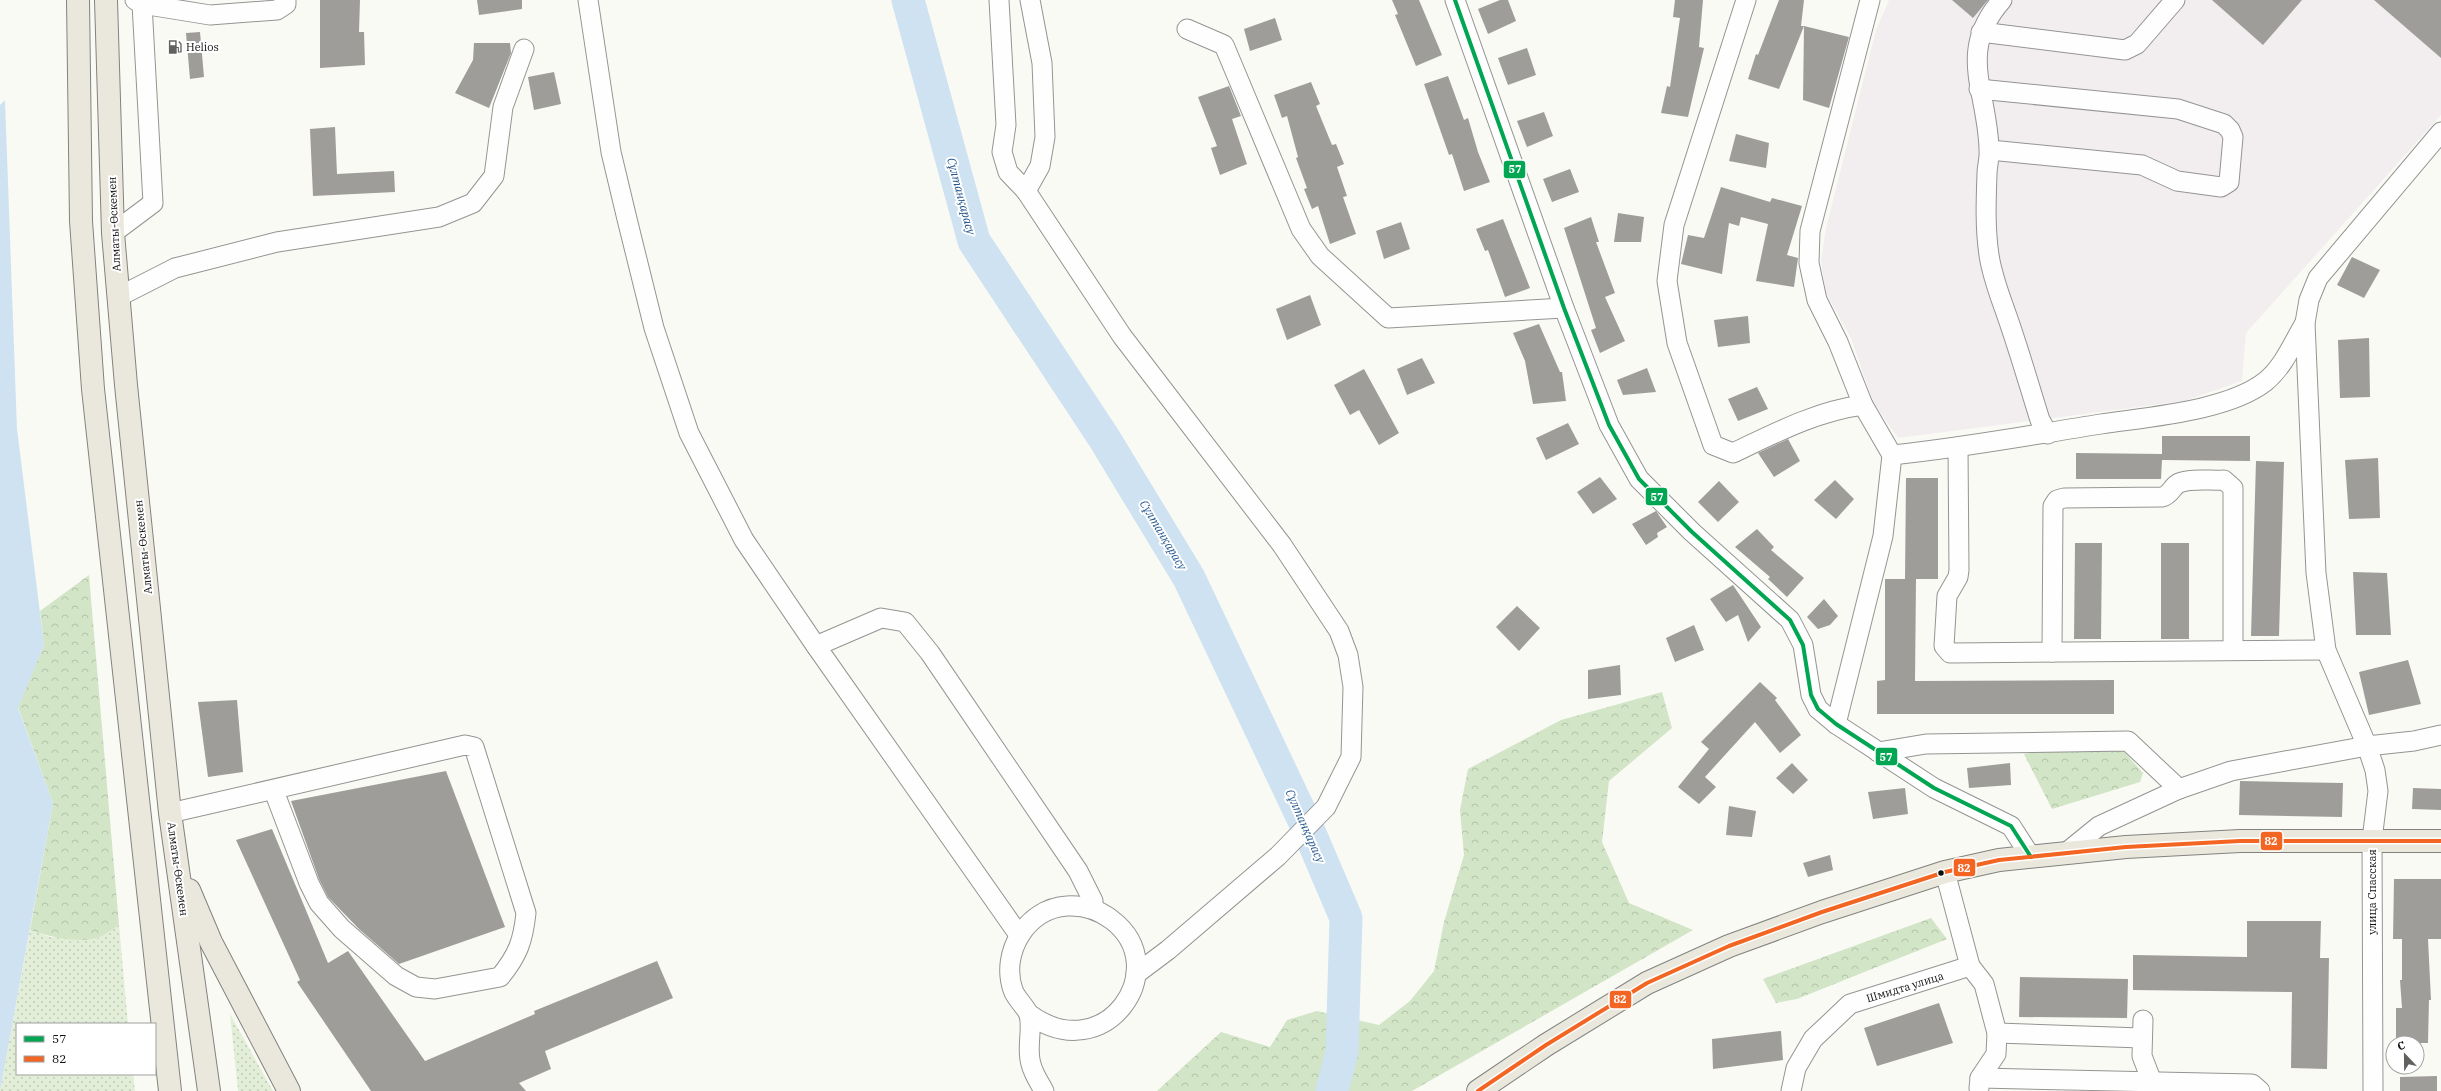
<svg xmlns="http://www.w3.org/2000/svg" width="2441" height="1091" font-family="'IBM Plex Serif',serif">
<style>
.industrial{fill:#f2eef0}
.grass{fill:url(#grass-dots)}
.forest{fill:url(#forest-crowns)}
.water{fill:#cfe2f1}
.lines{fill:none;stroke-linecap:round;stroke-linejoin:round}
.river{stroke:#cfe2f1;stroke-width:33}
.building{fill:#9e9d9a}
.minor-casing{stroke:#949492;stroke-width:21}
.major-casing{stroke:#82827f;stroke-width:24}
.minor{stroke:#fefefe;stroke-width:19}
.major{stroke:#eae8dc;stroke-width:22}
.bus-1-casing{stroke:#fff;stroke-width:7}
.bus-2-casing{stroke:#fff;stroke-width:7}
.bus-1{stroke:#00a651;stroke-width:4}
.bus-2{stroke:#f26522;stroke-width:4}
.bus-dot{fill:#0e0e0e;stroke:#fff;stroke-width:1.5}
.labels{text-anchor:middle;stroke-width:4;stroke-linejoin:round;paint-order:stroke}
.poi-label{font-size:11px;fill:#0e0e0e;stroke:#fff;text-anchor:start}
.street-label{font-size:11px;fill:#0e0e0e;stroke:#fff}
.water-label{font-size:12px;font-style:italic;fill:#275991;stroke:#fff}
.line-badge{stroke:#fff;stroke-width:1.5}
.badge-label{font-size:11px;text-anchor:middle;font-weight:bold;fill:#fff}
</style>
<defs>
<pattern id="grass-dots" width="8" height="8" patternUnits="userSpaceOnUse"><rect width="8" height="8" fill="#e2eed7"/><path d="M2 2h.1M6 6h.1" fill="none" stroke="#c1cbb7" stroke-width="1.8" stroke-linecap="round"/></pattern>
<pattern id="forest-crowns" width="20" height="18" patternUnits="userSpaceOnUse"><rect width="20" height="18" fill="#d2e5c6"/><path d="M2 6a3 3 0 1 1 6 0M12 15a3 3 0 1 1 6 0" fill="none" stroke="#b3c3a9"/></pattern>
</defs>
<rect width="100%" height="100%" fill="#fafaf5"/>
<polygon class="industrial" points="1889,0 2441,0 2441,115 2246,333 2242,381 2184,401 1898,438 1873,402 1851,338 1826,293 1821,261 1826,228 1876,30"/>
<g class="grass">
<polygon points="119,925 128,1024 17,1024 17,1074 133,1074 135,1091 0,1091 30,930 50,937 98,938"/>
<polygon points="230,1014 273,1091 238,1091"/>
</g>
<g class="forest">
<path d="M89 575 119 925C112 929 104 936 97 938 74 943 51 937 30 930L53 803 18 707 44 645 40 611Z"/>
<polygon points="1662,692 1672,728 1609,781 1602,842 1629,903 1693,930 1412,1091 1157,1091 1221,1032 1270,1047 1287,1020 1317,1011 1379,1025 1410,1001 1434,971 1444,922 1464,855 1460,810 1468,769 1561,720"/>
<polygon points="2120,747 2143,773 2140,782 2052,809 2024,754 2067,748"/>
<polygon points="1931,918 1947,939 1797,999 1776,1003 1763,979"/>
</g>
<polygon class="water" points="5,100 17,429 44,645 18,708 53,803 0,1091 0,105"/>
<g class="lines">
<polyline class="river" points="908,0 974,241 1104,438 1189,578 1308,829 1346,918 1342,1052 1332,1091"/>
</g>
<g class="building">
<polygon points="320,0 360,0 359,32 364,32 365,65 320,68"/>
<polygon points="477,0 522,0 522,9 479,15"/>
<polygon points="1392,0 1419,0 1442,55 1416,66 1395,15 1398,14"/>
<polygon points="1500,0 1508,0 1516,21 1488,34 1478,9"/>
<polygon points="1675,0 1703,0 1699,47 1704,48 1688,117 1661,113 1667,86 1670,87 1680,18 1673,17"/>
<polygon points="1779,0 1804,0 1801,26 1804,26 1779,89 1748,79 1756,54 1758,55"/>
<polygon points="1952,0 1988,0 1973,18"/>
<polygon points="2212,0 2302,0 2263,45"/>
<polygon points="2374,0 2441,0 2441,58"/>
<polygon points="1275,18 1282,40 1250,51 1244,29"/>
<polygon points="1804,26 1849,37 1829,108 1803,100"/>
<polygon points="200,32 204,77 190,79 186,33"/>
<polygon points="474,43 510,43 511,53 489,108 455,93 473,60"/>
<polygon points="1527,48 1536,75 1508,85 1498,58"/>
<polygon points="554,72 561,104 534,110 528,77"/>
<polygon points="1448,76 1464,120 1468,118 1478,152 1490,182 1464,191 1452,154 1449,155 1424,84"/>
<polygon points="1311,82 1320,104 1316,106 1332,145 1336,144 1344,164 1337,167 1347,196 1343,197 1356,234 1330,244 1318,206 1312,209 1304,189 1307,188 1296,158 1298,157 1287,116 1282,118 1274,95"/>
<polygon points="1229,86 1241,116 1232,119 1247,164 1220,175 1211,148 1217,146 1198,97"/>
<polygon points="1544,112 1553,136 1527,147 1517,121"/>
<polygon points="335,127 337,174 394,171 395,192 313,196 310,129"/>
<polygon points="1736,134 1769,143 1766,168 1729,161"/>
<polygon points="1570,169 1579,192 1552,202 1543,179"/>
<polygon points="1721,187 1770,202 1772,198 1802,206 1787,255 1798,258 1794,287 1756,281 1768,224 1741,217 1739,226 1729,223 1722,274 1681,264 1688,235 1704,238"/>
<polygon points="1618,213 1644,217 1641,242 1614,242"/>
<polygon points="1591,217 1599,242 1596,242 1615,293 1605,297 1625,341 1600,353 1591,330 1596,328 1564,228"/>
<polygon points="1503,219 1530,288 1505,297 1488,250 1485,251 1476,229"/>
<polygon points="1401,222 1410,249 1384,259 1376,231"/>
<polygon points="2352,257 2380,270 2364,298 2337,285"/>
<polygon points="1310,295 1321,325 1287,340 1276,309"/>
<polygon points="1748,316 1750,343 1718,347 1714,320"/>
<polygon points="1539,324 1560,372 1562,372 1566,401 1533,404 1525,361 1513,333"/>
<polygon points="2369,338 2370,397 2340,398 2338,340"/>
<polygon points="1422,358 1435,383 1407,395 1397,369"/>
<polygon points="1647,368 1656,392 1623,395 1617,380"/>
<polygon points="1364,369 1399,433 1379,445 1359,410 1350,415 1334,385"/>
<polygon points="1757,387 1768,409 1738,421 1728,399"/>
<polygon points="1568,423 1579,444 1546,460 1536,438"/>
<polygon points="2162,436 2250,436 2250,461 2162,460 2161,479 2076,479 2076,453 2162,454"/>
<polygon points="1788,439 1800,461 1774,477 1758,453"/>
<polygon points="2378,458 2380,518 2349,519 2345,460"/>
<polygon points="2256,461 2284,462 2279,636 2251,636"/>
<polygon points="1600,477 1617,499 1593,514 1577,492"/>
<polygon points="1906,478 1938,478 1938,579 1916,579 1915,681 2114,680 2114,714 1877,714 1877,681 1885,680 1885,579 1905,579"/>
<polygon points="1835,480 1854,499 1836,519 1814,500"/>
<polygon points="1719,481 1739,502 1718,522 1698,502"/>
<polygon points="1656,511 1667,527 1657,533 1658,537 1646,545 1632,524"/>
<polygon points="1757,529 1774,547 1771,550 1804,578 1787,597 1768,579 1770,577 1735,547"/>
<polygon points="2075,543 2102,543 2101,639 2074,639"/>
<rect x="2161" y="543" width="28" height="96"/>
<polygon points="2353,572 2387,573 2391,635 2356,635"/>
<polygon points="1733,585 1761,627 1748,642 1738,615 1726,622 1710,599"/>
<polygon points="1824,599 1838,616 1830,625 1818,629 1807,617"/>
<polygon points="1517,606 1540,628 1519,651 1496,627"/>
<polygon points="1694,625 1704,650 1675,662 1666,638"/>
<polygon points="2408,660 2421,704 2369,715 2359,672"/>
<polygon points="1620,665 1621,695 1588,699 1588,670"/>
<polygon points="1760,682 1777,698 1775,700 1801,735 1780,753 1755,722 1705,777 1716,787 1699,804 1678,787 1709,749 1701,742"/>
<polygon points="237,700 243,772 208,777 198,702"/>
<polygon points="1792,763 1808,780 1793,794 1776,778"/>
<polygon points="2010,763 2011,785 1969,788 1967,768"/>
<polygon points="446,771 505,927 399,964 359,929 328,897 319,879 291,801"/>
<polygon points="2240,781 2343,783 2342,817 2239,815"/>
<polygon points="1905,788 1908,814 1873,819 1868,792"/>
<polygon points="2413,788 2441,789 2441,810 2412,809"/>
<polygon points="1729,806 1756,811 1752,837 1726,835"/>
<polygon points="272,829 328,963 348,951 425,1061 535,1014 534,1011 657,961 673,998 545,1051 551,1069 519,1083 526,1091 371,1091 297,982 300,980 236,840"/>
<polygon points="1830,855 1833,870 1808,877 1803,863"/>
<polygon points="2394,879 2441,879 2441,939 2428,939 2431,1000 2429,1000 2428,1043 2396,1043 2396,1008 2402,1008 2400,980 2402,980 2402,939 2393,939"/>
<polygon points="2247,921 2321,921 2320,958 2329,958 2327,1069 2291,1068 2292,992 2133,990 2133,955 2247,957"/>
<polygon points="2020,977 2128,979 2127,1018 2019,1017"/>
<polygon points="1939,1003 1953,1043 1877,1066 1864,1028"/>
<polygon points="1781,1031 1783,1060 1713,1069 1712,1039"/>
<polygon points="2437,1076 2437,1091 2400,1091 2400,1077"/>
</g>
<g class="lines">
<defs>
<g id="minor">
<polyline points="588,0 611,152 627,219 654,328 689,433 744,540 816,646 1019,935"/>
<polyline points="999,0 1006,125 1002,152 1008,172 1026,191 1122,336 1282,545 1339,631 1348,655 1353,687 1351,757 1326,807 1278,856 1168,950 1136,974"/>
<polyline points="1455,0 1564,308 1609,425 1639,479 1692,532 1790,620 1803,645 1811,695 1818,709 1836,724 1934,788 2011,826 2031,857"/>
<path d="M1746 0 1674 225 1667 281 1677 343 1713 445 1733 453C1775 433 1817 411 1863 405"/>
<path d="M2002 0C1956 52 1988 91 1989 150 1990 157 1987 166 1987 174 1986 201 1985 228 1989 255 1992 276 2000 296 2007 316 2019 350 2029 385 2040 420L2048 434"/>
<polyline points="142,4 210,15 277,10 286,4 286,0"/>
<polyline points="1187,29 1224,45 1301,229 1320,256 1388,318 1564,308"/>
<polyline points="1981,32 2125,50 2137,44 2175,0"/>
<polyline points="1979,89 2178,109 2224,124 2230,130 2233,137 2229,182 2221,187 2177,181 2142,165 1990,150"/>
<polyline points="1026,191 1040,166 1045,137 1042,63 1030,0"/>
<polyline points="113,233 153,203 142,4 135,0"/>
<polyline points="118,297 175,268 277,242 439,217 473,203 494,176 503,107 524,49"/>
<polyline points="1958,448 1959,570 1958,577 1947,596 1944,646 1950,653 2326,650"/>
<path d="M1892 455C1962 448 2031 435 2101 424 2147 417 2229 411 2266 381 2284 366 2293 343 2305 323"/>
<polyline points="816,646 881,618 905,622 930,653 1078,871 1093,901 1093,909"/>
<path d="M2052 652 2053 506 2057 500 2064 498 2162 497C2171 495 2172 486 2179 483 2191 478 2211 481 2224 480L2233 488V650"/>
<polyline points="1836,724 1883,536 1892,455 1863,405 1838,342 1817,300 1809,263 1810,231 1870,0"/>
<polyline points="1878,752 1926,744 2128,741 2179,789"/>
<path d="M170 813 465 745 474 747 526 913C523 941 518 955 500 977L435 989 416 987 396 976 342 929 319 903 309 883 274 791"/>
<polyline points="2067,852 2099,826 2179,789 2231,771 2367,746 2326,650 2316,573 2305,323 2309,300 2318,278 2441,132"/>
<polyline points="1970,966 1984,984 1997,1033 1996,1054 1980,1078 1979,1088"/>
<path d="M1029 1014C1105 1070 1175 968 1112 920 1099 910 1084 905 1067 906 1027 908 1000 953 1013 990 1016 999 1027 1008 1029 1015 1033 1030 1026 1048 1031 1064 1033 1073 1039 1082 1044 1091"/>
<polyline points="2143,1020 2142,1056 2152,1082"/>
<polyline points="1997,1033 2142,1038"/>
<polyline points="1980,1078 2252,1084 2260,1091"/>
<polyline points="1791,1091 1796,1068 1813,1039 1850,1004 1970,966 1945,872"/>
<polyline points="2373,1091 2372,840 2378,791 2375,770 2367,746 2414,741 2441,735"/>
</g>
<g id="major">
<polyline points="78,0 81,221 93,389 170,1091"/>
<polyline points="106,0 113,233 126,385 170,813 209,1091"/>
<polyline points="189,890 211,942 289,1091"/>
<polyline points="1478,1091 1546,1045 1647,983 1729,946 1822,912 1945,872 1999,860 2126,847 2240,841 2441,841"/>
</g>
</defs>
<use href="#minor" class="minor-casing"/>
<use href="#major" class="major-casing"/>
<use href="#minor" class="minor"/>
<use href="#major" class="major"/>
<defs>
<polyline id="bus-1" points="1455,0 1564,308 1609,425 1639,479 1692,532 1790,620 1803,645 1811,695 1818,709 1836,724 1934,788 2011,826 2031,857"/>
<polyline id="bus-2" points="1478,1091 1546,1045 1647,983 1729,946 1822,912 1945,872 1999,860 2126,847 2240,841 2441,841"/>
</defs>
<use href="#bus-1" class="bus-1-casing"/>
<use href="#bus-2" class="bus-2-casing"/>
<use href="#bus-1" class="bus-1"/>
<use href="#bus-2" class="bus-2"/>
</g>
<defs>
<symbol id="fuel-bare" viewBox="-9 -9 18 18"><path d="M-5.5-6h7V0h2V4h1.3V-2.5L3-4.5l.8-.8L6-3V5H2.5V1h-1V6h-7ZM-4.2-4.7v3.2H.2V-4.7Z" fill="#61615f" stroke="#fff" stroke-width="2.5" paint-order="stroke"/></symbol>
</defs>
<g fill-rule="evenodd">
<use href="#fuel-bare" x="165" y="37" width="20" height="20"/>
</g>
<circle class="bus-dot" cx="1941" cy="873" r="3.5"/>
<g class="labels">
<g class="poi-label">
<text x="186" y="51">Helios</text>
</g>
<g class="street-label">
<text transform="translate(114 224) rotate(-93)" y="4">Алматы-Өскемен</text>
<text transform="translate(143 547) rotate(-96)" y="4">Алматы-Өскемен</text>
<text transform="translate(178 869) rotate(82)" y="4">Алматы-Өскемен</text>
<text transform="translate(2372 892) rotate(-90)" y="4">улица Спасская</text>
<text transform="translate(1905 987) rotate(-17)" y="4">Шмидта улица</text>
</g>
<g class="water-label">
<text transform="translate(961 196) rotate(75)" y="4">Сұлтанқарасу</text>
<text transform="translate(1163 535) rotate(59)" y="4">Сұлтанқарасу</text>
<text transform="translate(1305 826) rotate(66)" y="4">Сұлтанқарасу</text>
</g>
</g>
<g class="line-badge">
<rect x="1503" y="160" width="23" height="19" rx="4" fill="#00a651"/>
<rect x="1645" y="487" width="23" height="19" rx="4" fill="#00a651"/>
<rect x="1875" y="747" width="23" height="19" rx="4" fill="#00a651"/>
<rect x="2260" y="831" width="23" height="20" rx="4" fill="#f26522"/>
<rect x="1953" y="858" width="23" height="19" rx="4" fill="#f26522"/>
<rect x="1609" y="990" width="23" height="19" rx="4" fill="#f26522"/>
</g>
<g class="badge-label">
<text x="1515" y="173">57</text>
<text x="1657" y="501">57</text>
<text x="1886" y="761">57</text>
<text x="2271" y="845">82</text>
<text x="1964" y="872">82</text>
<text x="1620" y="1003">82</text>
</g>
<rect x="16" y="1023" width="140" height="52" fill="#ffffff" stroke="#9f9f9f"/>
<rect x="24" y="1036" width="20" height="6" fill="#00a651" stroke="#9f9f9f"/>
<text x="52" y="1043" font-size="12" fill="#0e0e0e">57</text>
<rect x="24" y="1056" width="20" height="6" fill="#f26522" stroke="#9f9f9f"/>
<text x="52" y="1063" font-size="12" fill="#0e0e0e">82</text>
<g transform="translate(2405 1055) rotate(338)"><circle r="19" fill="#ffffff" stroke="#9f9f9f"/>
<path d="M0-3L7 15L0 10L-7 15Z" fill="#61615f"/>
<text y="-6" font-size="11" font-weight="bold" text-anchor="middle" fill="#0e0e0e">С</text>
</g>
</svg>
